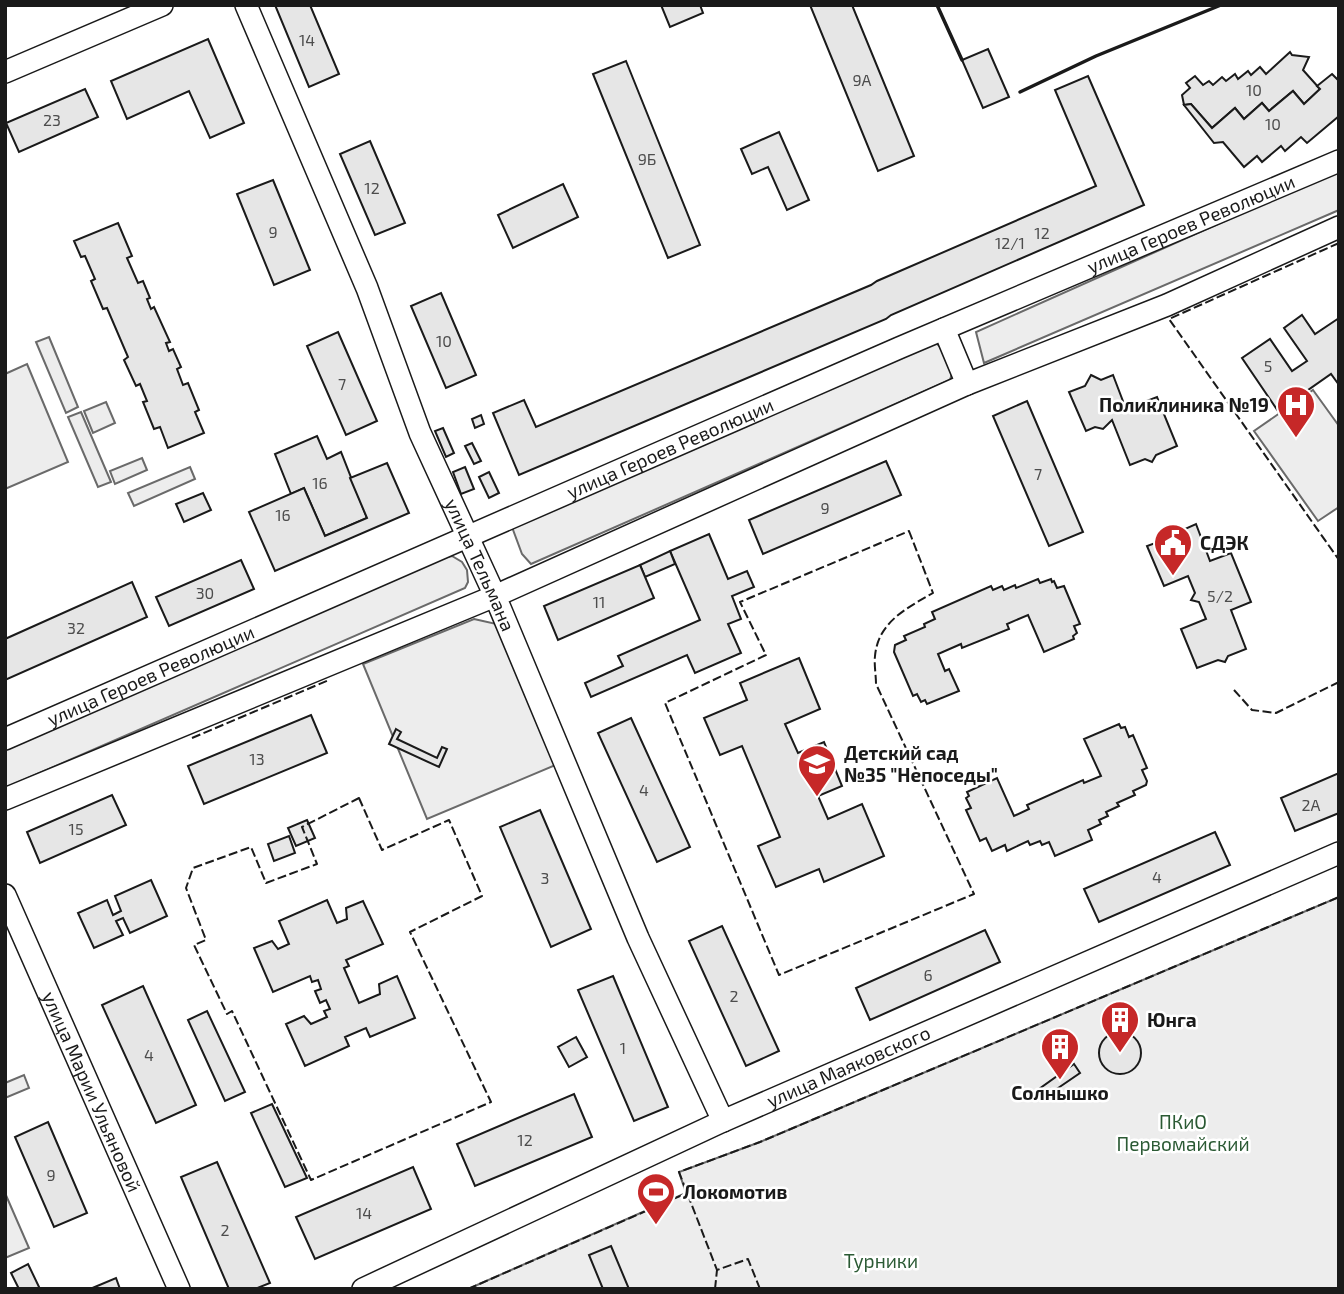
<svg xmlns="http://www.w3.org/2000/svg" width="1344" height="1294" font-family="'Exo 2',sans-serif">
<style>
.built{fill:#ededed;stroke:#6a6a6a;stroke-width:2}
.building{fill:#e6e6e6;stroke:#1a1a1a;stroke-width:2}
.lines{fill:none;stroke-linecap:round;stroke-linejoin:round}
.minor-casing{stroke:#1a1a1a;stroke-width:24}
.minor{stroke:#fff;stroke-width:21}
.fence{stroke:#1a1a1a;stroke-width:2;stroke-dasharray:9 3.5;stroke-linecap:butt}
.wall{stroke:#1a1a1a;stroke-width:3.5}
.labels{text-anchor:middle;stroke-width:5;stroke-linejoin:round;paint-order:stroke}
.number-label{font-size:16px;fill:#4d4d4d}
.street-label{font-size:19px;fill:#1a1a1a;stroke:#fff}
.poi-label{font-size:19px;font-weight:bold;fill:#1a1a1a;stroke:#fff;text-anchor:start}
.park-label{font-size:19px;fill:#2b5a34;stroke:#fff}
</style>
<rect width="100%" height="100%" fill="#fff"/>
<g class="built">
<polygon points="1339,170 1339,210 984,363 976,332"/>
<polygon points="49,337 78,407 66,413 36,342"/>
<polygon points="936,343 947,353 953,370 950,380 531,564 522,554 512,527"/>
<polygon points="27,364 68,462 5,489 5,374"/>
<polygon points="1313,390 1339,426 1339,507 1318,521 1254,431"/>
<polygon points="106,402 115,423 93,433 84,411"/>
<polygon points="81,412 111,482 98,487 68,417"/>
<polygon points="142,458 147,470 115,484 110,471"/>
<polygon points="190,467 195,479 134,506 128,493"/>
<polygon points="452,556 462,562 467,570 468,582 465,588 5,788 5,744 441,558"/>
<polygon points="474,619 501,625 558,764 427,819 363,664"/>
<polygon points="1339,897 1339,1289 468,1289 686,1193 679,1172 760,1142"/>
<polygon points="24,1075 29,1088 5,1098 5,1083"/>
<polygon points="5,1193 29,1248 5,1258"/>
</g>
<g class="building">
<polygon points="275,5 310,5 339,74 309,87"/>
<polygon points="661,5 700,5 703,13 670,27"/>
<polygon points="810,5 852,5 914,156 878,171"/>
<polygon points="208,39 244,123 210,138 189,91 127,119 111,81"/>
<polygon points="988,49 1009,97 983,108 962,60"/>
<polygon points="1290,52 1292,55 1309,57 1303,70 1320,89 1304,104 1293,91 1269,111 1262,103 1244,119 1235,108 1212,128 1191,104 1184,105 1182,95 1190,88 1186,83 1195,76 1203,85 1209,81 1213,85 1222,77 1226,81 1235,74 1238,79 1248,71 1251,75 1260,67 1266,74"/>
<polygon points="626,61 700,245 668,258 593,74"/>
<polygon points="1332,74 1339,81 1339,116 1307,143 1301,137 1285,151 1281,146 1262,162 1257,156 1244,167 1223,142 1214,143 1184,105 1191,104 1212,128 1235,108 1244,119 1262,103 1269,111 1293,91 1304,104 1320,89 1317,86"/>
<polygon points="1088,76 1144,205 891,315 886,319 519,475 493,413 524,400 536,427 871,285 877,281 1096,186 1055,90"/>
<polygon points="85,89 98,117 19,152 6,123"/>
<polygon points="779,132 809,200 787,210 768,167 752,174 741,149"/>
<polygon points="370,141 405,223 375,235 340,154"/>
<polygon points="273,180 310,270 274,285 237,194"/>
<polygon points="563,184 578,217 513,248 498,215"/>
<polygon points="118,223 132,256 127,258 138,283 143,281 150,298 147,299 151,309 154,307 170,342 166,343 169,351 173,349 181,367 177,369 183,385 188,383 199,410 195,412 204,433 168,448 160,427 154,429 143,402 147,401 140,384 136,386 124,360 128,357 107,308 103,309 91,281 95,279 85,256 81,257 74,241"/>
<polygon points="441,293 476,375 446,388 411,306"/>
<polygon points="1302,315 1315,334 1339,318 1339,385 1331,374 1278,411 1242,358 1270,339 1292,371 1307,361 1284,328"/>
<polygon points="338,332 377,421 346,435 307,346"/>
<polygon points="1091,375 1101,380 1113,375 1126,409 1157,397 1177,446 1156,455 1152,462 1145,459 1130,465 1112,420 1103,429 1095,427 1086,431 1069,392 1085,386"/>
<polygon points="1027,401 1083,532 1049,546 993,416"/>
<polygon points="481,415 484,424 475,428 472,419"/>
<polygon points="443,428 454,453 446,457 435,431"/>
<polygon points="317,436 327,459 341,452 367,518 325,536 304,488 291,494 275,454"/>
<polygon points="472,443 481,461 474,464 465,446"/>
<polygon points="886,461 901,495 763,554 749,520"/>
<polygon points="387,463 409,513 275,571 249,512 304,488 325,536 367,518 350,478"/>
<polygon points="465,467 474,489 461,494 453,472"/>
<polygon points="489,472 499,493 489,498 479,477"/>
<polygon points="203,493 211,510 184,522 176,504"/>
<polygon points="1196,524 1210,561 1231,553 1251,602 1231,610 1246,649 1228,656 1225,662 1218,660 1197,668 1181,629 1206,619 1199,602 1191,600 1195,593 1188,576 1164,586 1147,546 1161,541 1166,530 1174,534"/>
<polygon points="709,534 728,579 747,571 754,587 732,596 741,619 728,624 741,653 695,673 687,655 591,697 585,683 623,666 618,656 700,620 670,551"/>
<polygon points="670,551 675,564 645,577 640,565"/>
<polygon points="241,560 254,589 169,626 156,597"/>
<polygon points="640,565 654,598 558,640 544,606"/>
<polygon points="1038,579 1040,583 1051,579 1052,582 1054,581 1057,588 1064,586 1080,624 1074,626 1077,633 1073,636 1074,639 1044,652 1028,615 1007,624 1009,629 962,648 961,644 938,654 945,671 949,669 959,691 927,704 925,700 921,702 917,694 913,696 894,652 895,645 906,640 904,636 925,627 924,624 935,619 932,612 991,586 993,590 1002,586 1004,590 1015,585 1016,588"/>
<polygon points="132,582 147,617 5,680 5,639"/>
<polygon points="799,658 820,709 785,724 798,753 824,742 842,786 818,796 828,819 862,804 884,856 824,882 819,869 776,887 758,846 780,837 742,746 720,755 704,718 747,700 740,683"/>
<polygon points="311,715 327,753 204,804 188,766"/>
<polygon points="631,718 690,847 657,862 598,733"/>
<polygon points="1119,724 1121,728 1125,727 1129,737 1133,735 1147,768 1142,770 1147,781 1146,785 1133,791 1135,795 1117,803 1119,806 1106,812 1108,816 1099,820 1101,824 1088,830 1092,840 1055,856 1049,842 1042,845 1040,841 1030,845 1028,841 1007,851 1005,845 992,851 986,838 980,841 966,810 971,808 966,798 969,796 967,792 997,778 1014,816 1029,809 1027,805 1083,780 1084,783 1101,776 1084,739"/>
<polygon points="396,729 401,732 397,739 437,758 442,747 447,749 439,767 389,744"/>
<polygon points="1339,773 1339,813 1295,831 1281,798"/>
<polygon points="112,795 126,825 40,863 27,832"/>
<polygon points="540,810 591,929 551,947 500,827"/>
<polygon points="307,820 315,838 296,846 288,828"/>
<polygon points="1215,832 1230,865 1099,922 1084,889"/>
<polygon points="289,836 295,853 274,861 268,844"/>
<polygon points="151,880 167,916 130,933 123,918 116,921 123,935 94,948 78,913 107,900 113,915 121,911 115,896"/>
<polygon points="327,900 337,923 347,919 346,908 363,901 383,944 346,960 349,966 344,968 359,1003 380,994 379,984 397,976 415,1018 370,1037 366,1028 345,1037 349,1046 305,1066 286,1024 304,1016 311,1024 327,1017 324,1011 330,1009 326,1000 320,1003 315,991 321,989 318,980 312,982 310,976 273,992 254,948 272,941 278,949 289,944 279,921"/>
<polygon points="722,926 779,1051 746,1066 689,941"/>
<polygon points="985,930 1000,962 870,1020 856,988"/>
<polygon points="613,976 668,1107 634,1121 578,990"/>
<polygon points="143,986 196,1105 156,1123 102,1005"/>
<polygon points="207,1011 245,1092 225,1101 188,1020"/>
<circle cx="1120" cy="1053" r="21"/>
<polygon points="576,1037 587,1057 569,1067 558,1047"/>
<polygon points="1074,1064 1080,1073 1045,1097 1039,1089"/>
<polygon points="574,1094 592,1137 475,1186 457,1144"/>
<polygon points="272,1104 307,1178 285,1187 251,1113"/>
<polygon points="48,1122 87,1213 54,1227 15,1137"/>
<polygon points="217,1162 270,1283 255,1289 229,1289 181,1177"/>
<polygon points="413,1167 431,1209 315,1259 296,1217"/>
<polygon points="611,1246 629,1289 603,1289 589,1255"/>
<polygon points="28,1264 40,1289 19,1289 11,1273"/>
<polygon points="116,1278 120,1289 90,1289"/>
</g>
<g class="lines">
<defs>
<g id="minor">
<path id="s1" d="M246 5 367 288 420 433 495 596 638 938 723 1121"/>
<polyline points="5,72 162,5"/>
<polyline points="944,329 967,384"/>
<path id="s2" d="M5 739 899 348 1339 161"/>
<polyline points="5,799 495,596 967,384 1167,305 1339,227"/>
<path id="s3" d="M5 895 179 1289"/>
<path id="s4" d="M363 1289 723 1121 1339 853"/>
</g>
</defs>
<use href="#minor" class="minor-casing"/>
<use href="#minor" class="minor"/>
<g class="fence">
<polyline points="1339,243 1169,319 1339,560"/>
<path d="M909 531 933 593C907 608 878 622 875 656 874 665 876 675 876 684L974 894 779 975 665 703 766 655 740 602Z"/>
<polyline points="1234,690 1252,710 1276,713 1339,682"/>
<polyline points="192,738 329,680"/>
<polygon points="359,798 382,850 449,820 482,896 410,932 491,1102 311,1180 232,1011 227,1014 194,945 206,940 186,888 193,868 251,847 266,883 317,864 302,827"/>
<polyline points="468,1289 687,1193 688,1195"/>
<polyline points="715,1289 717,1270"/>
<polyline points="760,1289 748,1259 717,1270 679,1172 760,1142 1339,897"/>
</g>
<g class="wall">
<polyline points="937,5 962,60"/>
<polyline points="1020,92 1096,56 1221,5"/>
</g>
</g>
<defs>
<symbol id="hospital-pin" viewBox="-11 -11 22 30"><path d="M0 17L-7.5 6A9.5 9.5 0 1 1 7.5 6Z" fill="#c62828" stroke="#fff"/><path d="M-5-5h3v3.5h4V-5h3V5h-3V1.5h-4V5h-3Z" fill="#fff"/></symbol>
<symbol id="civic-pin" viewBox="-11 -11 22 30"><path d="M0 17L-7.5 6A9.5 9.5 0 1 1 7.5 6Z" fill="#c62828" stroke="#fff"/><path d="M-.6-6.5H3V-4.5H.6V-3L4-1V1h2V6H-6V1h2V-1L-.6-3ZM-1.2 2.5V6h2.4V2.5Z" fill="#fff"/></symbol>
<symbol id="school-pin" viewBox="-11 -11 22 30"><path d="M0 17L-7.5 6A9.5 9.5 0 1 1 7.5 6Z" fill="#c62828" stroke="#fff"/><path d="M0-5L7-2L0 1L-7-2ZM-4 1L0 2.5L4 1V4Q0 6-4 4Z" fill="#fff"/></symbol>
<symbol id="building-pin" viewBox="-11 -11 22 30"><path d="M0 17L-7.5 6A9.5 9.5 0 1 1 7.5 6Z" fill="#c62828" stroke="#fff"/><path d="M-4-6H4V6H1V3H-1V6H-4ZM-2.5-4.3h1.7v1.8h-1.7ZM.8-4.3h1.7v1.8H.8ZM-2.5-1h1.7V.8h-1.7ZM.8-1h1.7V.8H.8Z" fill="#fff"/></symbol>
<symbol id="stadium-pin" viewBox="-11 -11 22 30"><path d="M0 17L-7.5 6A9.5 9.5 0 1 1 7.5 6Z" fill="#c62828" stroke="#fff"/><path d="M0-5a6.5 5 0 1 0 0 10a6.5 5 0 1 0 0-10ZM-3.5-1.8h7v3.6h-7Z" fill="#fff"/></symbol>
</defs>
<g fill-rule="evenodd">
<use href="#hospital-pin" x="1274" y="383" width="44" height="60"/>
<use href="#civic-pin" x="1151" y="521" width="44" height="60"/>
<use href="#school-pin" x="795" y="742" width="44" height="60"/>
<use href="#building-pin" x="1098" y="998" width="44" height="60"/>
<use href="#building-pin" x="1038" y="1025" width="44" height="60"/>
<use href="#stadium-pin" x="634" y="1170" width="44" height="60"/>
</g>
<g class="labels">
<g class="number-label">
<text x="307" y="46">14</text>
<text x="862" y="86">9А</text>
<text x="1254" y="96">10</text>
<text x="52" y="126">23</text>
<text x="1273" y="130">10</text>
<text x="647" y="165">9Б</text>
<text x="372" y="194">12</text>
<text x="273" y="238">9</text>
<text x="1042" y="239">12</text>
<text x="1010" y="249">12/1</text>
<text x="444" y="347">10</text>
<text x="1268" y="372">5</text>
<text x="342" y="390">7</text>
<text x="1038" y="480">7</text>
<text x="320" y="489">16</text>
<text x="825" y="514">9</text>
<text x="283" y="521">16</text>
<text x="205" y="599">30</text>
<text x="1220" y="602">5/2</text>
<text x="599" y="608">11</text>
<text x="76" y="634">32</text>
<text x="257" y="765">13</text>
<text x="644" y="796">4</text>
<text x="1311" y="811">2А</text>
<text x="76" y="835">15</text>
<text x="1157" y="883">4</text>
<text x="545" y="884">3</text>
<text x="928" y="981">6</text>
<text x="734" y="1002">2</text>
<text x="623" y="1054">1</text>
<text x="149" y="1061">4</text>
<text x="525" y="1146">12</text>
<text x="51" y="1181">9</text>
<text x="364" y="1219">14</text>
<text x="225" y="1236">2</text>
</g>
<g class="street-label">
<text dy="7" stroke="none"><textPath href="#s2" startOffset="1293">улица Героев Революции</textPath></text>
<text dy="7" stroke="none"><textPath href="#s2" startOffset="726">улица Героев Революции</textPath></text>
<text dy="7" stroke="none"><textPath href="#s1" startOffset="607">улица Тельмана</textPath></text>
<text dy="7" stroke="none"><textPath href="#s2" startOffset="159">улица Героев Революции</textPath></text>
<text dy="7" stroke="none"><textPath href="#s4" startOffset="534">улица Маяковского</textPath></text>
<text dy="7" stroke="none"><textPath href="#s3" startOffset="215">улица Марии Ульяновой</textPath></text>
</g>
<g class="poi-label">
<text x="1269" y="412" text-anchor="end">Поликлиника №19</text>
<text x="1200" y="550">СДЭК</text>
<text x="844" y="760">Детский сад<tspan x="844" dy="22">№35 "Непоседы"</tspan></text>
<text x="1147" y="1027">Юнга</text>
<text x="1060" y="1100" text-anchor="middle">Солнышко</text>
<text x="683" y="1199">Локомотив</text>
</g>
<g class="park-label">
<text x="1183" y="1129">ПКиО<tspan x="1183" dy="22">Первомайский</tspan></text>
<text x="881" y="1268">Турники</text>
</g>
</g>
<rect width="1344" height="1294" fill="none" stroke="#1a1a1a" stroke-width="14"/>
</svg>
